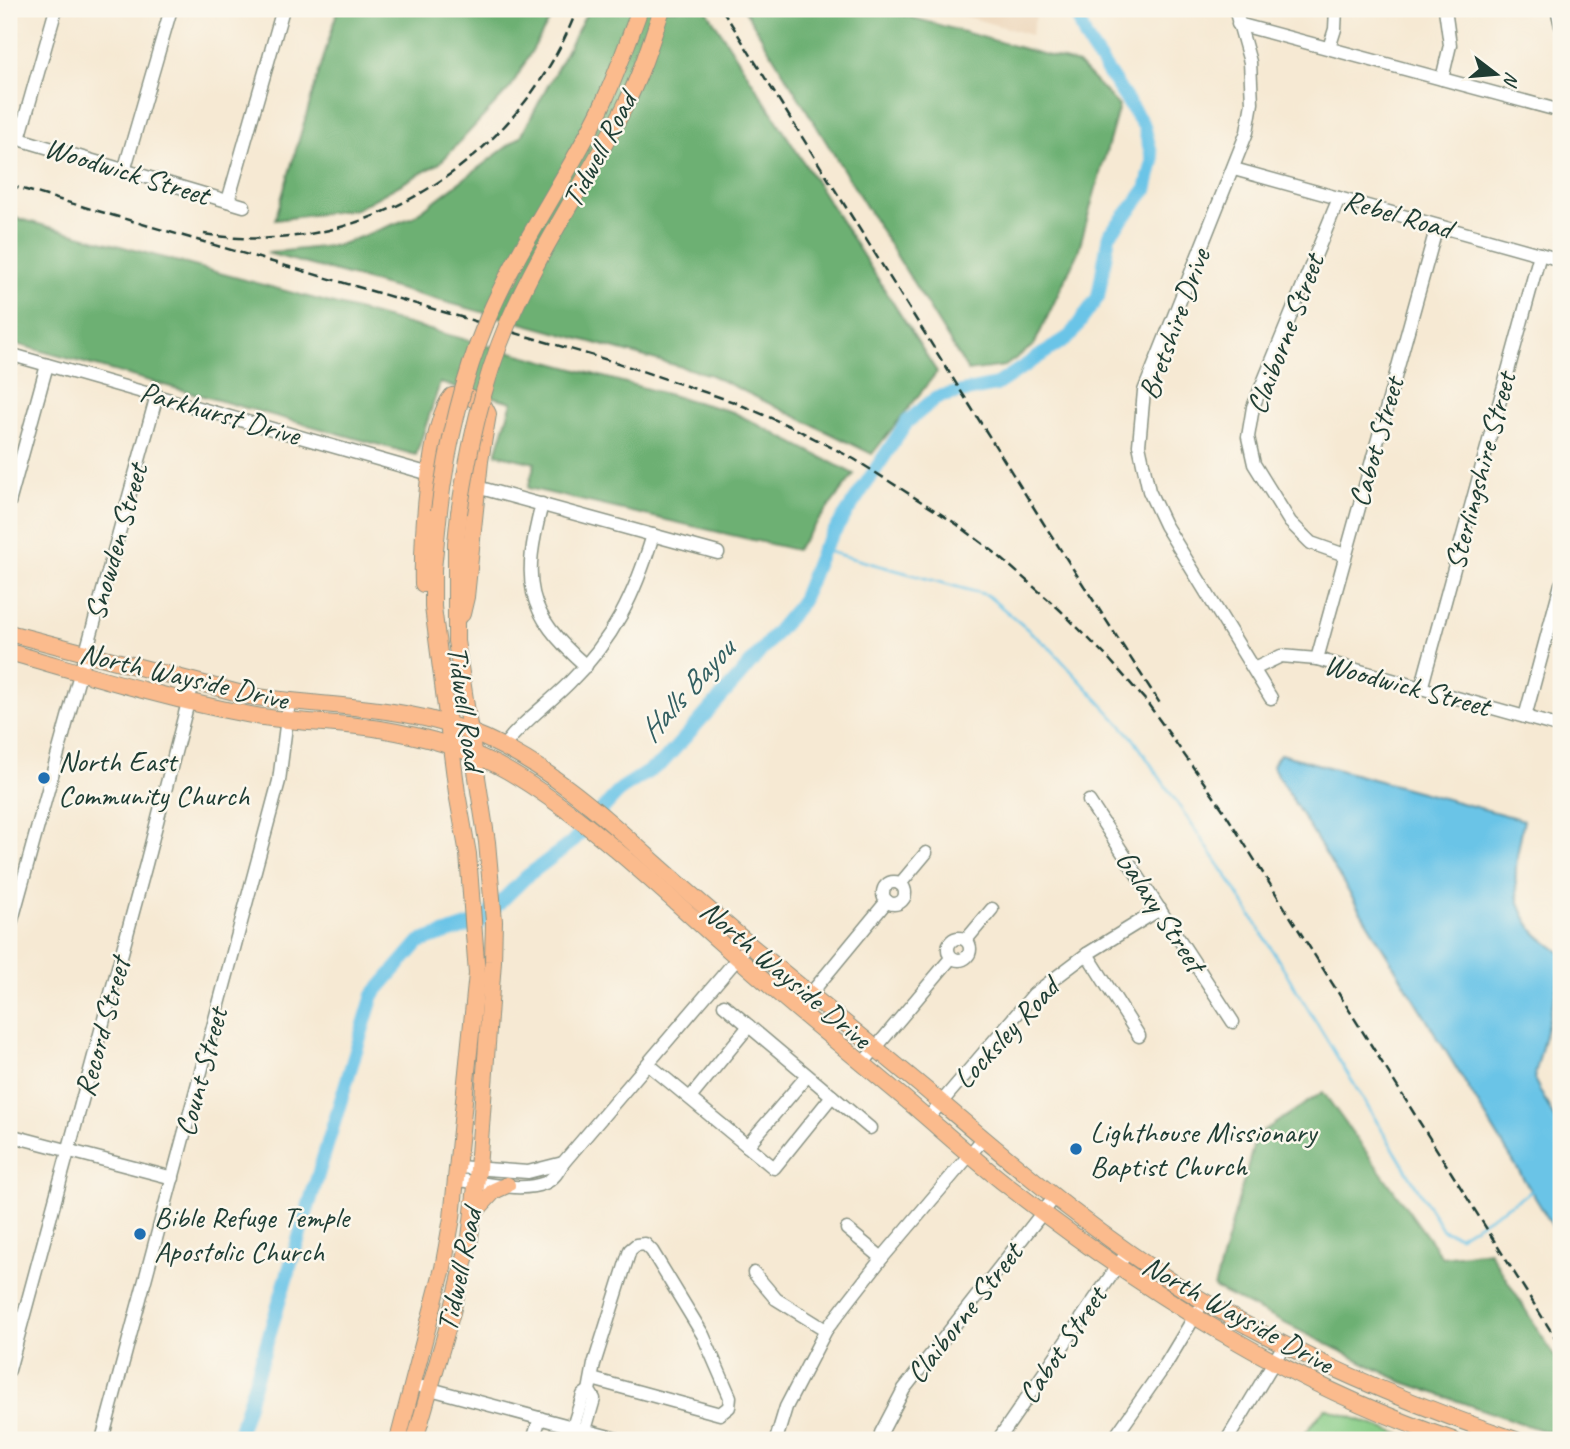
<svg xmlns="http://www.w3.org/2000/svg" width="1570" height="1449" font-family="Caveat,sans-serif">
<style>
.built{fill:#edd7bb}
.green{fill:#87cc86;stroke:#53845d;stroke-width:2}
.forest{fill:#6db073;stroke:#467654;stroke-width:2}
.water{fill:#6ac4e7;stroke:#44808e;stroke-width:2}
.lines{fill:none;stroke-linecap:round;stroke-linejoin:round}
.stream{stroke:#6ac4e7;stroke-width:2.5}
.river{stroke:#6ac4e7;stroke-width:14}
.minor-casing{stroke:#8a9384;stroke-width:15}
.major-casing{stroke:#8a9384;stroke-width:18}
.minor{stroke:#fff;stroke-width:12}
.major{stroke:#fbbb8d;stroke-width:16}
.rail{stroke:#1f3d34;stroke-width:2.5;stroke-dasharray:10 5;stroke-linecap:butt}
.major-bridge-casing{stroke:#8a9384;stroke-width:18;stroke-linecap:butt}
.major-bridge{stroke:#fbbb8d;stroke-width:16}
.poi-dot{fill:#1f6fb2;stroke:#fbf7ec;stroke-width:2.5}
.labels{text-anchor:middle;stroke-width:5;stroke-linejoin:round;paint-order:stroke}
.street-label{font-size:30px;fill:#1f3d34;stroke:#fbf7ec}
.poi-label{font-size:30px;fill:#1f3d34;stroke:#fbf7ec;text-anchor:start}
.water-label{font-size:32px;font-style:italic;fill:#325f61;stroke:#fbf7ec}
</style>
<rect width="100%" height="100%" fill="#fbf7ec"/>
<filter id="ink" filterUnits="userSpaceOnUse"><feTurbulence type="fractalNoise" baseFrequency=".0143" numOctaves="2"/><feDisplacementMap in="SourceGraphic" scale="14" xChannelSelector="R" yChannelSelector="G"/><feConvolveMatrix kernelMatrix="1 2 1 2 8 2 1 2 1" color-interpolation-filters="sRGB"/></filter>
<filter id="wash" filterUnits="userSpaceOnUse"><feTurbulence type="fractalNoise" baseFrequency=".00686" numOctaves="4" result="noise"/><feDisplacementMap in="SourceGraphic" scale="28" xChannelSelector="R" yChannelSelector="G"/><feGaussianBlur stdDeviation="1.57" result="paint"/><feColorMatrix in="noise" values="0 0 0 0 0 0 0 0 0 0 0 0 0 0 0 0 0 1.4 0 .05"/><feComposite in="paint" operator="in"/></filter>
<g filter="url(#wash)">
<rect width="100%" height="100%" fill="#f6e9d3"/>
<polygon class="built" points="940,9 1038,9 1031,35"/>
<polygon class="green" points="1325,1408 1416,1440 1300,1440"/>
<g class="forest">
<polygon points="338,9 556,9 511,87 440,163 356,209 275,220"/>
<polygon points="589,9 706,9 937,372 872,454 711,375 267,253 339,245 413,217 521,136"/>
<polygon points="744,9 882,9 1078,64 1119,106 1078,252 1034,345 1005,366 968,371"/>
<polygon points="9,216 733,412 854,474 796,550 528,488 535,463 496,454 512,402 440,383 416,455 9,342"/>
<polygon points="1323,1092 1442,1257 1489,1251 1561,1367 1561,1437 1403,1382 1214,1288 1256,1136"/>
</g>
<path class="water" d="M1280 754 1524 820C1516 860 1506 897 1535 932 1542 940 1553 946 1561 953V970L1534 1079 1561 1131V1240L1272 766Z"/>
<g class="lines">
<polyline class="stream" points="822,550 987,595 1052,650 1133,738 1230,881 1443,1230 1459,1236 1532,1191"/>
<polyline class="river" points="237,1440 373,995 419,942 480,922 527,876 571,843 621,789 662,763 739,677 801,603 822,550 907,422 937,397 996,385 1070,336 1098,297 1109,235 1146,190 1153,161 1144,126 1086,39 1075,9"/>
</g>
</g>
<g filter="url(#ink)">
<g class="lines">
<defs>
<g id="minor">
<polyline points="1235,9 1250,62 1252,103 1247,132 1144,391 1139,445 1149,491 1165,525 1271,698"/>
<polyline points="1557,9 1561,26"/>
<polyline points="1238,24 1561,111"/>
<polyline points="1329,48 1335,29 1336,9"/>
<polyline points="1442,79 1450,45 1445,9"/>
<polyline points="9,136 244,206"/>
<polyline points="19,139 56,9"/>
<polyline points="1234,169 1561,260"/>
<polyline points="124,171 171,9"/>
<polyline points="1339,198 1253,407 1248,437 1254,464 1290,522 1311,543 1345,555"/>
<polyline points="228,201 283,9"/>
<polyline points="9,354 430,474"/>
<polyline points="477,487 718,553"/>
<polyline points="9,503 47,365"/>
<path d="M542 504C522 581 524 612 586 666"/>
<polyline points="1317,659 1437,226"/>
<polyline points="1254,669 1281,656 1317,659 1561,727"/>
<polyline points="1421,689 1540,254"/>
<polyline points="1525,717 1561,584"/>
<path d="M503 747C524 720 546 706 569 683 614 639 635 594 653 535"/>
<polyline points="1089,801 1233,1022"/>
<circle cx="894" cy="893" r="11"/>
<polyline points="900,884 926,853"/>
<polyline points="9,931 157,395"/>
<circle cx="959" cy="949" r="11"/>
<polyline points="966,940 992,909"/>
<polyline points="1087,954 1139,1036"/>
<polyline points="724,1005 870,1128"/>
<polyline points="798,1009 887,901"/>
<polyline points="863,1063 951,958"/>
<polyline points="648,1064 774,1168 832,1096"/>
<polyline points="690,1098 749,1026"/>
<polyline points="928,1118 1034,994 1087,954 1160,909"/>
<polyline points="9,1135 173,1178"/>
<polyline points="747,1146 807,1076"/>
<polyline points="458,1167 528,1172 563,1163"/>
<path d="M457 1180C483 1182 520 1193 545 1183 554 1179 558 1171 563 1163L742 953"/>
<polyline points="847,1229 882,1258"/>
<polyline points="754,1273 776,1299 826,1330"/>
<polyline points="9,1370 146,864 193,683"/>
<polyline points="423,1387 621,1440"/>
<polyline points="573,1427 583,1395 589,1391"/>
<polyline points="585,1430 594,1399 589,1391 594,1364 630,1250 636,1245 645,1244 652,1251 703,1335 730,1397 729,1407 720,1414 592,1379"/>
<polyline points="102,1440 279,781 289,702"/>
<polyline points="533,1440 540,1418"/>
<polyline points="776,1440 786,1407 826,1330 882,1258 983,1139"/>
<polyline points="882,1440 881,1433 904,1389 1054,1198"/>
<polyline points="998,1440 1128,1251"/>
<polyline points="1113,1440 1166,1364 1198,1311"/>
<polyline points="1227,1440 1284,1345"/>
</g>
<g id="major">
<path d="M423 584C422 546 428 423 452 396L465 395 472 398 484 406 488 414 480 461 466 597 462 614"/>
<path d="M9 633 250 696C329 708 411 704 485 738 546 766 594 807 643 852 678 884 715 915 751 946 813 997 876 1048 937 1099 1023 1172 1109 1246 1207 1303 1305 1360 1409 1404 1516 1440"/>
<path d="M9 652C87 674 166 699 246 714 290 723 335 722 380 729 423 736 470 749 508 771 590 819 665 894 737 957 787 1002 840 1044 892 1088 931 1120 968 1155 1008 1186 1143 1291 1291 1385 1453 1440"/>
<polyline points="474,1213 494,1191 507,1185"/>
<polyline points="398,1440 443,1268 452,1218 477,974 468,854 457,793 433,607 433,569 439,511"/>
<polyline points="415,1440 452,1312 470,1238 478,1169 493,961 494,921 487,842 456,641 456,543 459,513"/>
</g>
</defs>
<use href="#minor" class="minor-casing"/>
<use href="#major" class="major-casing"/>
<use href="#minor" class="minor"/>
<use href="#major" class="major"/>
<g class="rail">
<polyline points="722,9 1044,524 1161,705"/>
<polyline points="9,185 618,363 734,402 794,428 854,459 955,523 994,552 1059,609 1109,659 1146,701 1222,808 1561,1347"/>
<path d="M204 234C364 262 521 158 577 9"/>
</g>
<defs>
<g id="major-bridge">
<path d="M439 511C447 446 462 381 487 320 518 246 566 181 601 108 616 76 628 42 640 9"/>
<path d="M459 513C469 448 482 384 508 323 540 248 587 180 624 108 640 77 651 42 662 9"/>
</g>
</defs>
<use href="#major-bridge" class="major-bridge-casing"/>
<use href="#major-bridge" class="major-bridge"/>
</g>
</g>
<g class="poi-dot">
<circle cx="44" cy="778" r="7"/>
<circle cx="1076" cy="1149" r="7"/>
<circle cx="140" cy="1234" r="7"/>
</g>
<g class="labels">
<g class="street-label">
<text transform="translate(599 150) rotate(-62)" y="10">Tidwell Road</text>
<text transform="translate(127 171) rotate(17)" y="10">Woodwick Street</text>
<text transform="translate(1398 214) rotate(16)" y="10">Rebel Road</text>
<text transform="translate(1174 324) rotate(-70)" y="10">Bretshire Drive</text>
<text transform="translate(1285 334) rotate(-69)" y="10">Claiborne Street</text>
<text transform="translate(220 413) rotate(16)" y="10">Parkhurst Drive</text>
<text transform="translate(1376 442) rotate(-74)" y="10">Cabot Street</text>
<text transform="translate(1480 471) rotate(-75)" y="10">Sterlingshire Street</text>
<text transform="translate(116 542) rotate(-74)" y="10">Snowden Street</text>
<text transform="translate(184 676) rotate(13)" y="10">North Wayside Drive</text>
<text transform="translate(1407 685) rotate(15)" y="10">Woodwick Street</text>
<text transform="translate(466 708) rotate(82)" y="10">Tidwell Road</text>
<text transform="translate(1161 911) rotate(57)" y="10">Galaxy Street</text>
<text transform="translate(786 974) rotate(40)" y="10">North Wayside Drive</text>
<text transform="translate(102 1027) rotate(-75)" y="10">Record Street</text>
<text transform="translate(1006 1033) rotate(-47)" y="10">Locksley Road</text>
<text transform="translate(201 1072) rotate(-75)" y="10">Count Street</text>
<text transform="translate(459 1270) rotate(-78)" y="10">Tidwell Road</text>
<text transform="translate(964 1313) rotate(-52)" y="10">Claiborne Street</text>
<text transform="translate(1238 1314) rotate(29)" y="10">North Wayside Drive</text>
<text transform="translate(1062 1345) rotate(-56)" y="10">Cabot Street</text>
</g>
<g class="poi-label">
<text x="58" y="771">North East<tspan x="58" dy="34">Community Church</tspan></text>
<text x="1090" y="1142">Lighthouse Missionary<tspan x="1090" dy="34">Baptist Church</tspan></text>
<text x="154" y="1227">Bible Refuge Temple<tspan x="154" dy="34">Apostolic Church</tspan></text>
</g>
<g class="water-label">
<text transform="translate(686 690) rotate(-48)" y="11">Halls Bayou</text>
</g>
</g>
<rect width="1570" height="1449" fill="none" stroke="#fbf7ec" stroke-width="35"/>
<g transform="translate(1496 74) rotate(106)" stroke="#fbf7ec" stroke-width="5" paint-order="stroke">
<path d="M0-5L12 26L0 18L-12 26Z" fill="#1f3d34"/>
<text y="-10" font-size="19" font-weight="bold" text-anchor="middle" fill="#1f3d34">N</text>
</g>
</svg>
